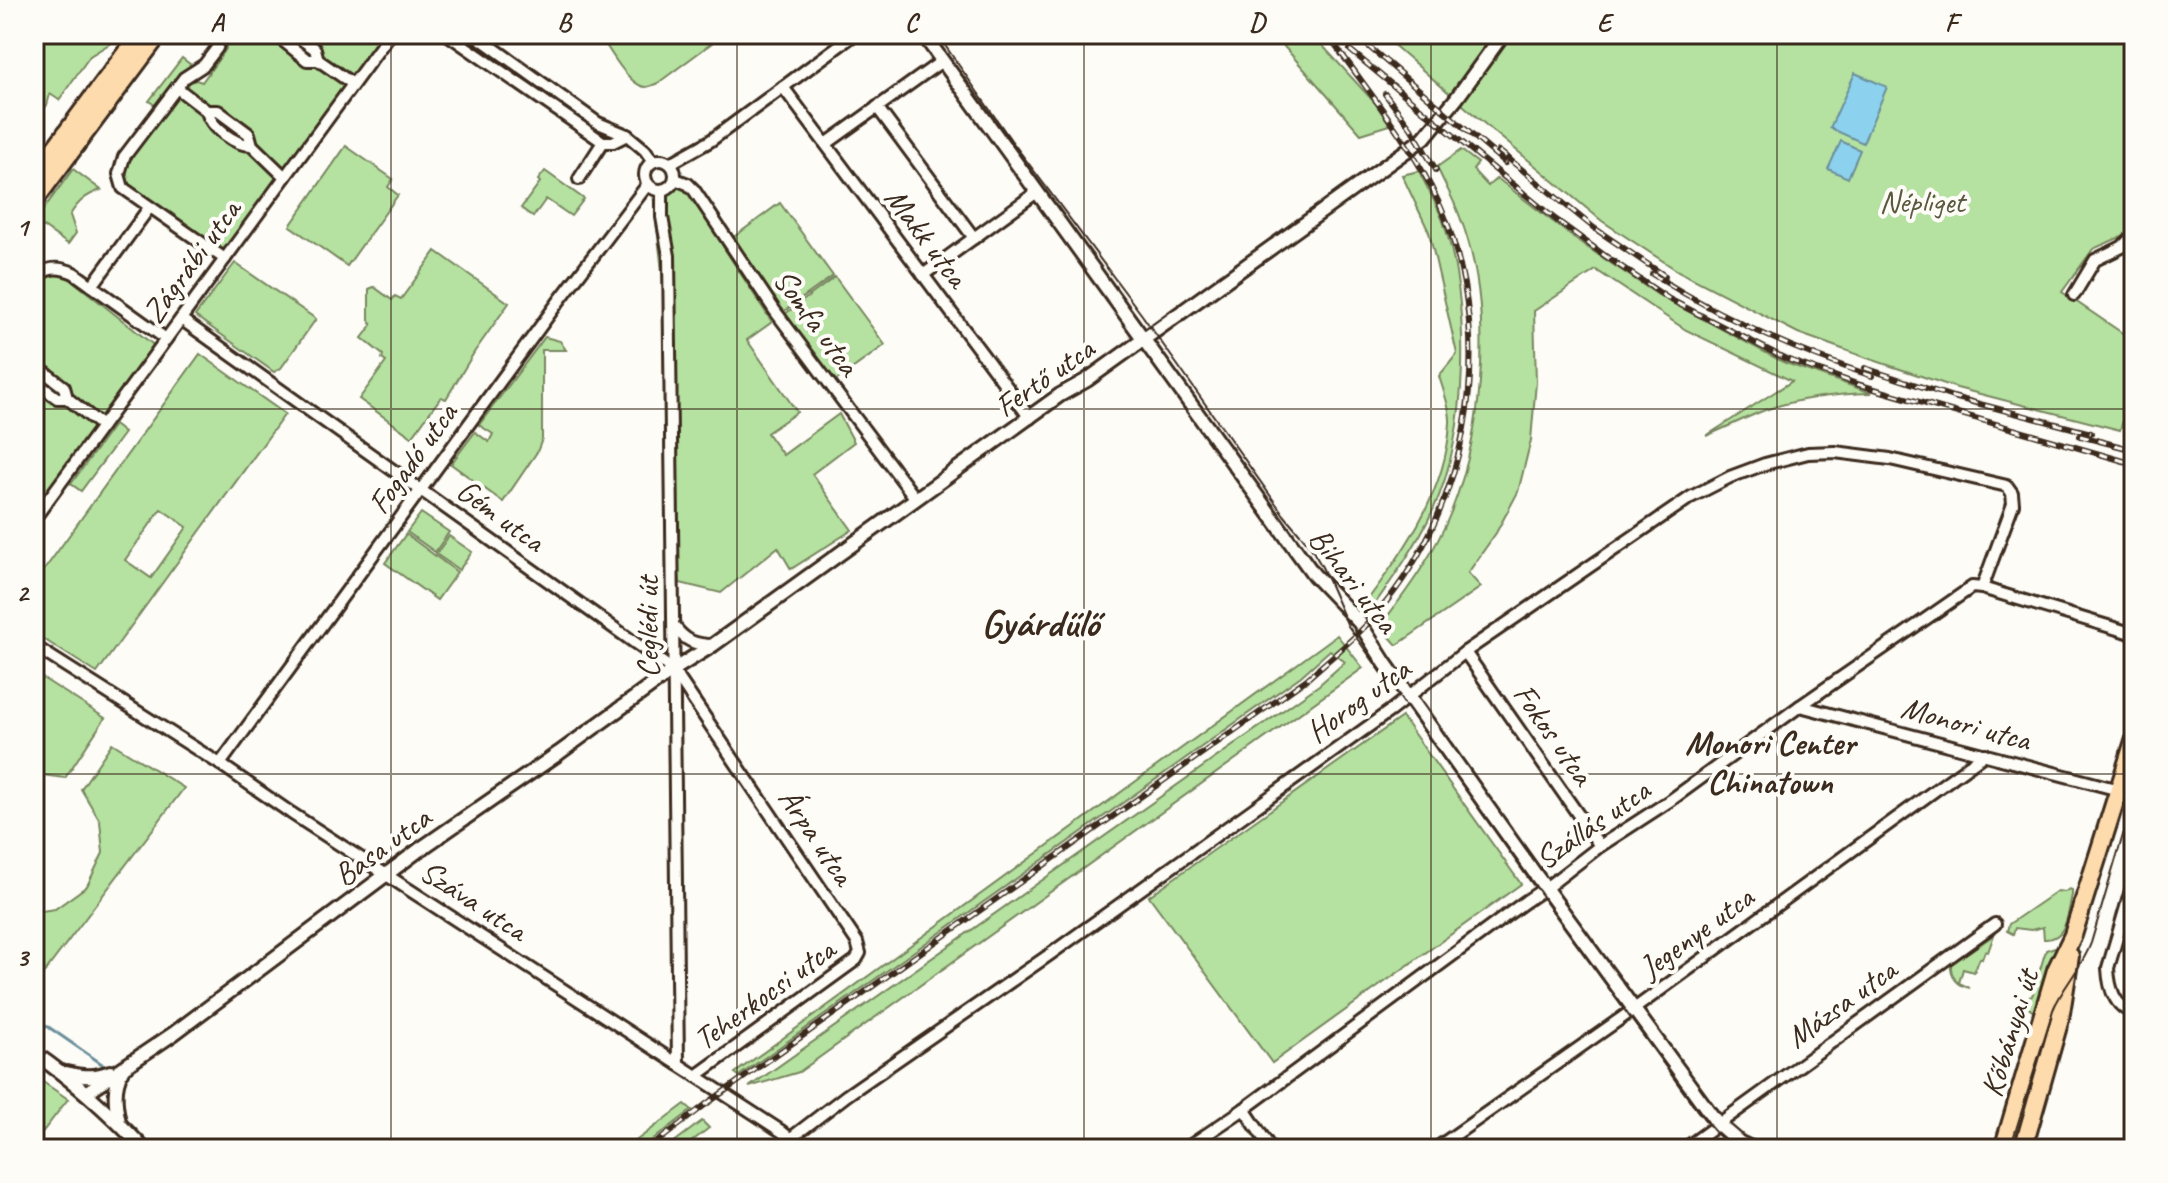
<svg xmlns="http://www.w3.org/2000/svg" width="2168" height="1183" font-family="Caveat,sans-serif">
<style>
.green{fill:#b5e2a0;stroke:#78865f;stroke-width:2;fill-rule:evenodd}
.water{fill:#8cd2ee;stroke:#6c8f9b;stroke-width:2}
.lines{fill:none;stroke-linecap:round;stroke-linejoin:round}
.stream{stroke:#6c8f9b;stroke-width:3}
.minor-casing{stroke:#3b2a1e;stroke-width:16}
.tertiary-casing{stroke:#3b2a1e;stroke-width:18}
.primary-casing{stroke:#3b2a1e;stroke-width:22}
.minor{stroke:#fdfcf7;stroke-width:10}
.tertiary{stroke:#fdfcf7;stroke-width:12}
.primary{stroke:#fedbac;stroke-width:16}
.tram{stroke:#3b2a1e;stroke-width:2}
.rail-casing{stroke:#3b2a1e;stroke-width:6}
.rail{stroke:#fdfcf7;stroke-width:3;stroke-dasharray:9;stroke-linecap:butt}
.grid{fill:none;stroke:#3b2a1e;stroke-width:2;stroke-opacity:0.55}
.labels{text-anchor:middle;stroke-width:8;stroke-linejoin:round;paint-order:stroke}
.park-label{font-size:32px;fill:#5a583e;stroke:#fdfcf7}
.street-label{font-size:32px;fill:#3b2a1e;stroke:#fdfcf7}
.neighbourhood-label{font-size:34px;font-weight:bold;fill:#3b2a1e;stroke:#fdfcf7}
.district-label{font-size:40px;font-weight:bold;fill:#3b2a1e;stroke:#fdfcf7}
.neatline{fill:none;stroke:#3b2a1e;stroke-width:3}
.grid-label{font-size:26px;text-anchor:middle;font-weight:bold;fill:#3b2a1e}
</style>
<rect width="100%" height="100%" fill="#fdfcf7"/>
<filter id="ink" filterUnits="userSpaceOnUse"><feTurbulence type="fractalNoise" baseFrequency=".0125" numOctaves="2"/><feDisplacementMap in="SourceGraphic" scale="16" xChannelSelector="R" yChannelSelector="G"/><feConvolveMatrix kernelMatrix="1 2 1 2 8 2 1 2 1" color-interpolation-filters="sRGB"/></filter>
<g filter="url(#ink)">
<g class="green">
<polygon points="40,34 122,36 90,56 59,100 50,94 47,105 34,122 34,42"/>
<polygon points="225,34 385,34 341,91 221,256 123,188 124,157 186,83 196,80 202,82 226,49"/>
<path d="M599 34H724L658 83C656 84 648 87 646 87 629 87 608 47 599 34Z"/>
<polygon points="1273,34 1312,34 1375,103 1390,125 1361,134"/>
<polygon points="1381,34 2134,34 2134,64 2127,67 2124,122 2125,171 2134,200 2134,231 2093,249 2062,292 2134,341 2134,394 2128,404 2120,430 1957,388 1870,359 1798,333 1678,271 1602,221 1486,125"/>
<polygon points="182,58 191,65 156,106 149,101"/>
<polygon points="346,146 393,179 388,187 398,195 347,266 290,226"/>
<path d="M1461 150 1478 163 1473 170 1488 186 1497 178 1575 239 1658 295 1783 362 1872 393C1835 394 1799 398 1765 410 1745 418 1725 428 1706 436L1792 381 1686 330 1596 270 1534 311 1536 382 1531 440 1518 492 1496 533 1468 573 1481 587 1397 645 1380 626C1407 591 1435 553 1451 512 1485 426 1494 303 1460 217 1454 200 1444 183 1437 167Z"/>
<path d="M73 169 101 190C86 195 78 202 70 215L76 233 68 244 35 221Z"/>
<polygon points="545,171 584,199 571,216 546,199 533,217 521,208 540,182 538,180"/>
<path d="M1419 171C1427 188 1437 204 1443 221 1471 300 1469 434 1433 510 1415 549 1389 584 1364 619L1357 614C1399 558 1446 496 1450 423 1451 409 1443 390 1439 376L1457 354 1429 232 1402 175Z"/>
<polygon points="688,184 694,190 724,248 772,322 747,340 797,412 767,433 783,455 839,414 854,442 812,474 852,530 791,569 778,547 721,593 680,583 672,505 669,332 653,193"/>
<polygon points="780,203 833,276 783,312 731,239"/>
<polygon points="436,251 509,303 475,351 446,399 441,397 412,437 359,399 386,362 382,359 383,355 362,338 372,325 369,320 369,289 374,287 392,300 395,296 401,299"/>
<polygon points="235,263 316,319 281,368 274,372 195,316"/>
<polygon points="59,270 156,347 34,514 34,285 40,277"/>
<polygon points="835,277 885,345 834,382 785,314"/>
<polygon points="545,337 560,341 566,350 542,350 542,439 537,452 503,502 451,464 475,432 489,442 493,434 479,425"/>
<path d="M200 354 285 414 97 673 34 633V584ZM161 509 187 527 151 578 125 560Z"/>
<polygon points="114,425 124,433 81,491 71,484"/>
<polygon points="421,513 449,532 435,552 407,532"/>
<polygon points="406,534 457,572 437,600 385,563"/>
<polygon points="449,536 472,552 459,570 436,554"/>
<polygon points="1337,635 1363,668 799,1072 749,1087 1319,685 1345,662 1330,650 1301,676 739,1076 735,1073"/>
<polygon points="41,677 105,718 65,778 34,774 34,688"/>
<polygon points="1402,717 1521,884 1272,1063 1149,896"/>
<polygon points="112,743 184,788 34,986 34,912 55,909 87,886 103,853 100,821 81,789"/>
<path d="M2069 889 2072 890V895C2068 912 2067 941 2044 939L2043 927 2031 930 2015 928 2013 934 2007 931 2009 924 2057 891 2065 892Z"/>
<path d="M1994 935 1988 952 1985 951 1982 959 1980 958 1974 972 1963 969 1959 983 1970 988C1958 986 1950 977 1951 964Z"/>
<polygon points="2055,947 2057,950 2035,1013 2025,1005 2022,999 2032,996 2046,950"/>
<polygon points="34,1076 68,1099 34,1143"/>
<polygon points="685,1104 692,1110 641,1149 625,1149"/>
<polygon points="702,1121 709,1128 682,1149 665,1149"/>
</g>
<g class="water">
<polygon points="1855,73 1887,87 1863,143 1830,128"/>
<polygon points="1841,141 1860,150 1848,178 1828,169"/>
</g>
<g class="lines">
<polyline class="stream" points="34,1017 102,1064"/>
<defs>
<g id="minor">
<polyline points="221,34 217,48 204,65 184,78 124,157 119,174 123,188 225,259"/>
<polyline points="275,34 307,60 318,60 353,84"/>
<polyline points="294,34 315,49 318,60"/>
<polyline points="447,34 603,142 613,142 627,135"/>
<polyline points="474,34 598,123 627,135 645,150 653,161"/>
<polyline points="783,87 1030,418"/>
<polyline points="177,88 207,111"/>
<polyline points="877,107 974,238"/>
<polyline points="826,144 942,61"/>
<path d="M252 145C236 146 210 127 207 111H218L249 134 252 145 285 177"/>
<circle cx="660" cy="175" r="15"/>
<polyline points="671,163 710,141 855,34"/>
<polyline points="579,179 603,142"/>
<polyline points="675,179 688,184 694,190 775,311 916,499"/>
<polyline points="662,190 662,217 669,256 678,1064"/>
<polyline points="923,275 1037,192"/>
<path d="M34 281C45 266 58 266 74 273L166 339"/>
<polyline points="92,286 149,208"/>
<polyline points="2074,295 2095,260 2122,247 2134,235"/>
<polyline points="181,319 673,670 857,942 860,953 856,960 696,1076"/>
<polyline points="34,364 64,387 67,398 102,426"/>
<polyline points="34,381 57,398 67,398"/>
<polyline points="34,519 390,34"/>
<path d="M674 626C685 641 695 645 713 645"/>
<polyline points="34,646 220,764 291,813 781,1131 803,1149"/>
<polyline points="1465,652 1600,846"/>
<polyline points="1800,706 2119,790"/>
<polyline points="220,764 559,301 648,184"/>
<path d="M2134 880 2108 968C2109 988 2114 1007 2134 1013"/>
<polyline points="1244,1109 1271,1149"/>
<polyline points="791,1138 847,1095 1049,955 1390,711 1465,652 1691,497 1730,477 1765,464 1808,453 1835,452 1890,459 2007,486 2012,493 2013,504 1982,588"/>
<polyline points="1185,1149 1244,1109 1526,901 1551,884 1600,846 1671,800 1800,706 1972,587 1982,588 2134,634"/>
<polyline points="1435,1149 1623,1017 1985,754"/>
<polyline points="1684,1149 1995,924"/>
</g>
<g id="tertiary">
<polyline points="923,34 1314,575 1359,622 1385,663 1535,874 1718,1124 1740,1143 1753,1149"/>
<path d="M34 1053C75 1081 110 1113 144 1149"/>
<path d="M66 1073C82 1077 94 1078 110 1072"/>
<polyline points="87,1092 173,1034 419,850 559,753 673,670 713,645 1060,395 1087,380 1424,138 1456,99 1503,34"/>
<path d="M119 1122C115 1104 113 1087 122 1070"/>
</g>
<g id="primary">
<polyline points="34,176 140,34"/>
<polyline points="34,201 159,34"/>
<polyline points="2003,1149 2056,970 2073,935 2134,741"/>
<polyline points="2023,1149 2060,1019 2070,956"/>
</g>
</defs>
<use href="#minor" class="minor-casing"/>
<use href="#tertiary" class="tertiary-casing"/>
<use href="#primary" class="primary-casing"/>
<use href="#minor" class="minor"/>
<use href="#tertiary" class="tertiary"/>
<use href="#primary" class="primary"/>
<g class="tram">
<path d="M937 34 1011 140 1142 315 1284 515 1310 546 1322 567 1348 626 1696 1109C1709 1125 1719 1140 1737 1149"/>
<path d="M2010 1149 2053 1010C2063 986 2082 968 2091 943L2134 798"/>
</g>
<defs>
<g id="rail">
<polyline points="1354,34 1505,163"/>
<polyline points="1350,50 1555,219 1604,255 1669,299 1786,359 1857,384 2134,464"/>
<polyline points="1385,94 1411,128 1436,170"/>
<polyline points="1499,151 1594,228 1665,276"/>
<path d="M1652 274C1720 317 1795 351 1872 376"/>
<polyline points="1865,368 1953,397 2091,433"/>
<polyline points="2080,436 2134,450"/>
<path d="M648 1149 705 1105 1307 679C1328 660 1351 642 1370 621 1468 514 1497 352 1445 217 1428 175 1403 138 1377 102 1360 79 1344 56 1326 34"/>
</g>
</defs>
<use href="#rail" class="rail-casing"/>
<use href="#rail" class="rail"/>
</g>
</g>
<path class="grid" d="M391 34V1149M737 34V1149M1084 34V1149M1431 34V1149M1777 34V1149M34 409H2134M34 774H2134"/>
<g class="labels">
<g class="park-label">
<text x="1922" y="212">Népliget</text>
</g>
<g class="street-label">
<text transform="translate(927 237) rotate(53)" y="11">Makk utca</text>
<text transform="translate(191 261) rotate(-54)" y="11">Zágrábi utca</text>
<text transform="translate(817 322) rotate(54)" y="11">Somfa utca</text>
<text transform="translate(1044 377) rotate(-35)" y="11">Fertő utca</text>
<text transform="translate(412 458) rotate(-54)" y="11">Fogadó utca</text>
<text transform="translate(501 515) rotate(36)" y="11">Gém utca</text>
<text transform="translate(1354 580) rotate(52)" y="11">Bihari utca</text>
<text transform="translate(647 627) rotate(-90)" y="11">Ceglédi út</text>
<text transform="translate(1358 700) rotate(-36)" y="11">Horog utca</text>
<text transform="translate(1966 723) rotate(15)" y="11">Monori utca</text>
<text transform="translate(1554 734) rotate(55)" y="11">Fokos utca</text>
<text transform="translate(1592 824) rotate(-35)" y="11">Szállás utca</text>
<text transform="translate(817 836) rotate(56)" y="11">Árpa utca</text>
<text transform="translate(382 846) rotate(-36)" y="11">Basa utca</text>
<text transform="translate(474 900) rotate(33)" y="11">Száva utca</text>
<text transform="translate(1696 932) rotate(-36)" y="11">Jegenye utca</text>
<text transform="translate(764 994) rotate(-36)" y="11">Teherkocsi utca</text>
<text transform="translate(1841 1003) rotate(-36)" y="11">Mázsa utca</text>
<text transform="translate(2009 1033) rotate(-73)" y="11">Kőbányai út</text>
</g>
<g class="neighbourhood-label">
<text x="1770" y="754">Monori Center<tspan x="1770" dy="39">Chinatown</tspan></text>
</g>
<g class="district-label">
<text x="1040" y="636">Gyárdűlő</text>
</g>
</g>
<rect width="2168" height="1183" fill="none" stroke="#fdfcf7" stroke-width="88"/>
<rect x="44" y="44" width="2080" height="1095" class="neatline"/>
<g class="grid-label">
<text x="217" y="31">A</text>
<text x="564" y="31">B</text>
<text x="911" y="31">C</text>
<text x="1257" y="31">D</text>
<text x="1604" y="31">E</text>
<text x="1951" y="31">F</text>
<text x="22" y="236">1</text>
<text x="22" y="601">2</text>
<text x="22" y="966">3</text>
</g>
</svg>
